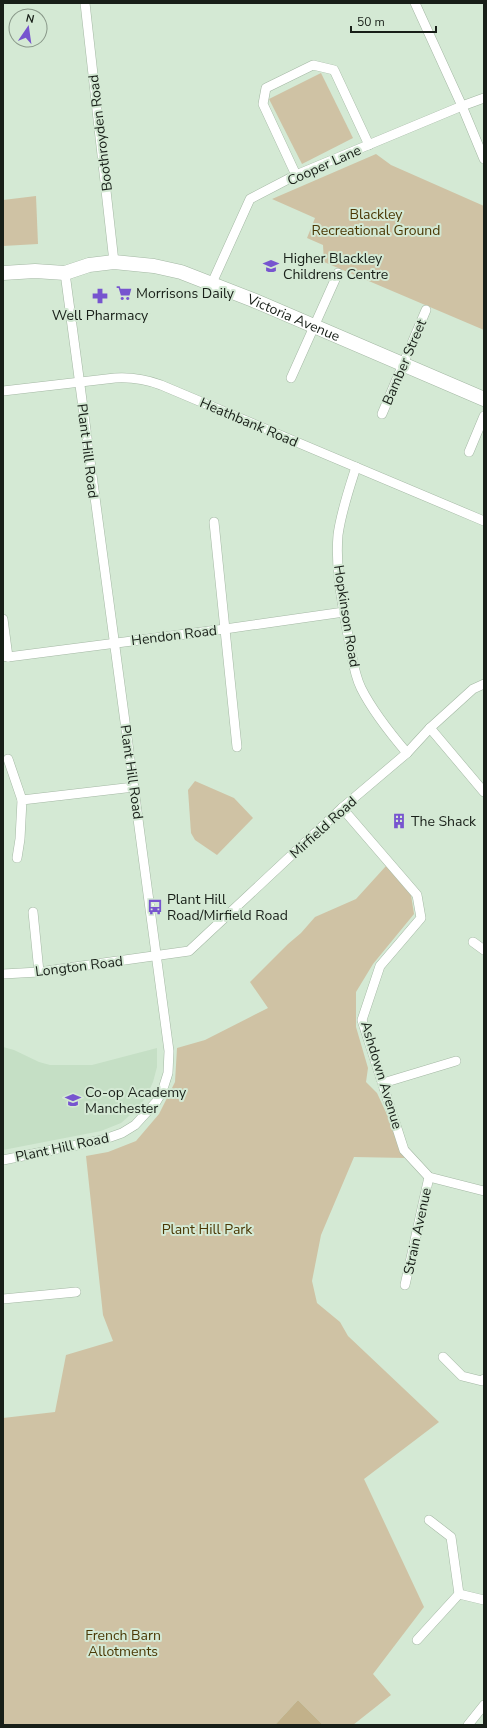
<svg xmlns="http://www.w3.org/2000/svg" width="487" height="1728" font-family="'Nunito Sans',sans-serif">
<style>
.built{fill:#c5dfc5}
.green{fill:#cfc2a4}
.forest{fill:#c2b18a}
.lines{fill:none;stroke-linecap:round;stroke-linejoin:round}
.minor-casing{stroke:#a4b8a4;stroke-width:10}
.primary-casing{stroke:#a4b8a4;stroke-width:15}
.minor{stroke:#fff;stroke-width:9}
.primary{stroke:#fff;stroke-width:14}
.labels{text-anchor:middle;stroke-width:4;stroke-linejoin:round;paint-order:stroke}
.street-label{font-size:14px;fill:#181f18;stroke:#d4e9d4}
.park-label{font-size:14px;fill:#4a3805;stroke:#d4e9d4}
.poi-label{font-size:14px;fill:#181f18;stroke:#d4e9d4;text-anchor:start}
</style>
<rect width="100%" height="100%" fill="#d4e9d4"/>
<polygon class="built" points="3,1047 14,1050 39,1062 50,1065 92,1065 157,1048 157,1067 153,1082 146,1097 137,1109 121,1123 101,1131 3,1150"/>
<g class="green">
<polygon points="321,73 353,138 302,164 269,99"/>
<polygon points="376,154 391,165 484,206 484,330 324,262 323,245 307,238 315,218 272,199"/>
<polygon points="36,196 38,244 3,246 3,200"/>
<polygon points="195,781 234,798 253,818 217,855 195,840 191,833 188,790"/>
<polygon points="386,866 411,895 414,914 373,964 356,992 356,1027 368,1068 366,1082 377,1093 407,1158 354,1157 321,1235 312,1281 317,1303 340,1322 348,1336 439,1422 364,1479 424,1607 373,1674 391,1695 353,1725 323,1725 298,1700 275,1725 3,1725 3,1418 55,1412 66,1355 113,1341 103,1315 86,1156 108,1152 136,1141 159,1114 175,1082 177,1048 205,1040 268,1008 250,982 288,944 301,933 315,917 356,899"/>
</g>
<polygon class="forest" points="298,1700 323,1725 275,1725"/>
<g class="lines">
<defs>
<g id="minor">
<polyline points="85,3 114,262"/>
<polyline points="415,3 462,106 484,159"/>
<polyline points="296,175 263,104 266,88 313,65 334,70 369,145"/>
<polyline points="212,283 250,199 296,175 462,106 484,98"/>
<polyline points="291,378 338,273"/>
<path d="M3 391 115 378C131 377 145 379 161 385L484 521"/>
<polyline points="382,414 426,310"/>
<polyline points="469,452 484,416"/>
<path d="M356 467C349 489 341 512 338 535 335 570 343 607 349 641 352 656 354 674 361 688 373 712 390 733 407 753"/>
<polyline points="214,522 237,747"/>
<polyline points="3,619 8,657"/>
<polyline points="3,656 8,657 225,629 344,612"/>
<polyline points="430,728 484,792"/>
<polyline points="8,759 22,800"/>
<polyline points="342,808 417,895 421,918 380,966 362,1020 404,1150 429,1177 484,1191"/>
<polyline points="17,858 20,839 22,800 134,787"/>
<polyline points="33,912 39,972"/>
<polyline points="473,942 484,950"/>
<polyline points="3,974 39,972 189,951 342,808 407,753 430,728 473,689 484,684"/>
<polyline points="383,1083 456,1061"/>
<polyline points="3,1160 102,1140 122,1133 135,1125 156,1102 162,1092 168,1073 169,1051 65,273"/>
<polyline points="405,1285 429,1177"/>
<polyline points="3,1299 76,1292"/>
<polyline points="443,1357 462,1376 482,1381 484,1379"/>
<polyline points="429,1520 451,1537 459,1594 484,1600"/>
<polyline points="417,1640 459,1594"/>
<polyline points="468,1725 484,1705"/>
</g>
<g id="primary">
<path id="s1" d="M3 273 35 271 65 273 89 265 114 262 154 266 181 272 253 300 484 399"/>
</g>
</defs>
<use href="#minor" class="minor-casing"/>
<use href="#primary" class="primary-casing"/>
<use href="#minor" class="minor"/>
<use href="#primary" class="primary"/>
</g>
<defs>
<symbol id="school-bare" viewBox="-9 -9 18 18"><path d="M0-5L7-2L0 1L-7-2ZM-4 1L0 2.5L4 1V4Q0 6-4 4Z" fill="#7755cf" stroke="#d4e9d4" stroke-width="2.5" paint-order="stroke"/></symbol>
<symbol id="supermarket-bare" viewBox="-9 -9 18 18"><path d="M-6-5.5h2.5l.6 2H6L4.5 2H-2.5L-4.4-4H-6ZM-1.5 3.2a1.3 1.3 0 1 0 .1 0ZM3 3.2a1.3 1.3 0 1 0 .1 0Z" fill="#7755cf" stroke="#d4e9d4" stroke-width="2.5" paint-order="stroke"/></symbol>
<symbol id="pharmacy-bare" viewBox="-9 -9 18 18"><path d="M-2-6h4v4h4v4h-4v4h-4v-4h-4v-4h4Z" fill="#7755cf" stroke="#d4e9d4" stroke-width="2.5" paint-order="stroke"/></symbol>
<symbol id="building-bare" viewBox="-9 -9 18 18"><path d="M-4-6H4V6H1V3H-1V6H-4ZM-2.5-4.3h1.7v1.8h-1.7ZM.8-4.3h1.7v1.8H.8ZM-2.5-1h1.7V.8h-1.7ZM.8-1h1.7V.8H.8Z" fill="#7755cf" stroke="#d4e9d4" stroke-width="2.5" paint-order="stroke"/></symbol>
<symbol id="bus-bare" viewBox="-9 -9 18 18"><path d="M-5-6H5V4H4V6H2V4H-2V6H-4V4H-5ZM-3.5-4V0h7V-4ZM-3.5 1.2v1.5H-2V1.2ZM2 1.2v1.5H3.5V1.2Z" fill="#7755cf" stroke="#d4e9d4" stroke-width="2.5" paint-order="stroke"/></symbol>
</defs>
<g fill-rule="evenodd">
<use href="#school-bare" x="260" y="255" width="22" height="22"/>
<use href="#supermarket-bare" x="113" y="282" width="22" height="22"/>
<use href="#pharmacy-bare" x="89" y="285" width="22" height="22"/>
<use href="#building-bare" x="388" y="810" width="22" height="22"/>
<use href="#bus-bare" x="144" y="896" width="22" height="22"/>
<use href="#school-bare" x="62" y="1089" width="22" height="22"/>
</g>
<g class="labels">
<g class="street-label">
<text transform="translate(100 133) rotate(-97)" y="5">Boothroyden Road</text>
<text transform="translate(324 165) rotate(-24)" y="5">Cooper Lane</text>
<text dy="5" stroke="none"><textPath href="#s1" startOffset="302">Victoria Avenue</textPath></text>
<text transform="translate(404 362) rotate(-67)" y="5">Bamber Street</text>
<text transform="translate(249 422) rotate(23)" y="5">Heathbank Road</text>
<text transform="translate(88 451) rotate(83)" y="5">Plant Hill Road</text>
<text transform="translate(347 616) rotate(81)" y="5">Hopkinson Road</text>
<text transform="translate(174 635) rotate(-7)" y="5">Hendon Road</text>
<text transform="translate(132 772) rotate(82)" y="5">Plant Hill Road</text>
<text transform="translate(323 827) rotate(-42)" y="5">Mirfield Road</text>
<text transform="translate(79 966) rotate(-7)" y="5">Longton Road</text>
<text transform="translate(382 1075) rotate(73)" y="5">Ashdown Avenue</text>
<text transform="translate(62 1147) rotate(-12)" y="5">Plant Hill Road</text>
<text transform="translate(417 1231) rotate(-78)" y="5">Strain Avenue</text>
</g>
<g class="park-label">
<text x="376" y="219">Blackley<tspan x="376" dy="16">Recreational Ground</tspan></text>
<text x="207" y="1234">Plant Hill Park</text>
<text x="123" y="1640">French Barn<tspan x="123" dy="16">Allotments</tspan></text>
</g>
<g class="poi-label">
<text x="283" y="263">Higher Blackley<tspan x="283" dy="16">Childrens Centre</tspan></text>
<text x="136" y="298">Morrisons Daily</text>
<text x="100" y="320" text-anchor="middle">Well Pharmacy</text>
<text x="411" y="826">The Shack</text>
<text x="167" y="904">Plant Hill<tspan x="167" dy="16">Road/Mirfield Road</tspan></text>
<text x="85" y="1097">Co-op Academy<tspan x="85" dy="16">Manchester</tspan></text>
</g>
</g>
<rect width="487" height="1728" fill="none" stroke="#181f18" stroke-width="8"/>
<g transform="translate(28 28) rotate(13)"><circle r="19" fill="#d4e9d4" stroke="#899889"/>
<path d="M0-3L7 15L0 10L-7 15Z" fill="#7755cf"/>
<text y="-6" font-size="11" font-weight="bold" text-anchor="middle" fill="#181f18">N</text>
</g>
<path d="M351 26v6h85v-6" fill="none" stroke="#181f18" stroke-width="2"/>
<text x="357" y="26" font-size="12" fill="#181f18" stroke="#d4e9d4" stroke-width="3" paint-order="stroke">50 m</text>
</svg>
